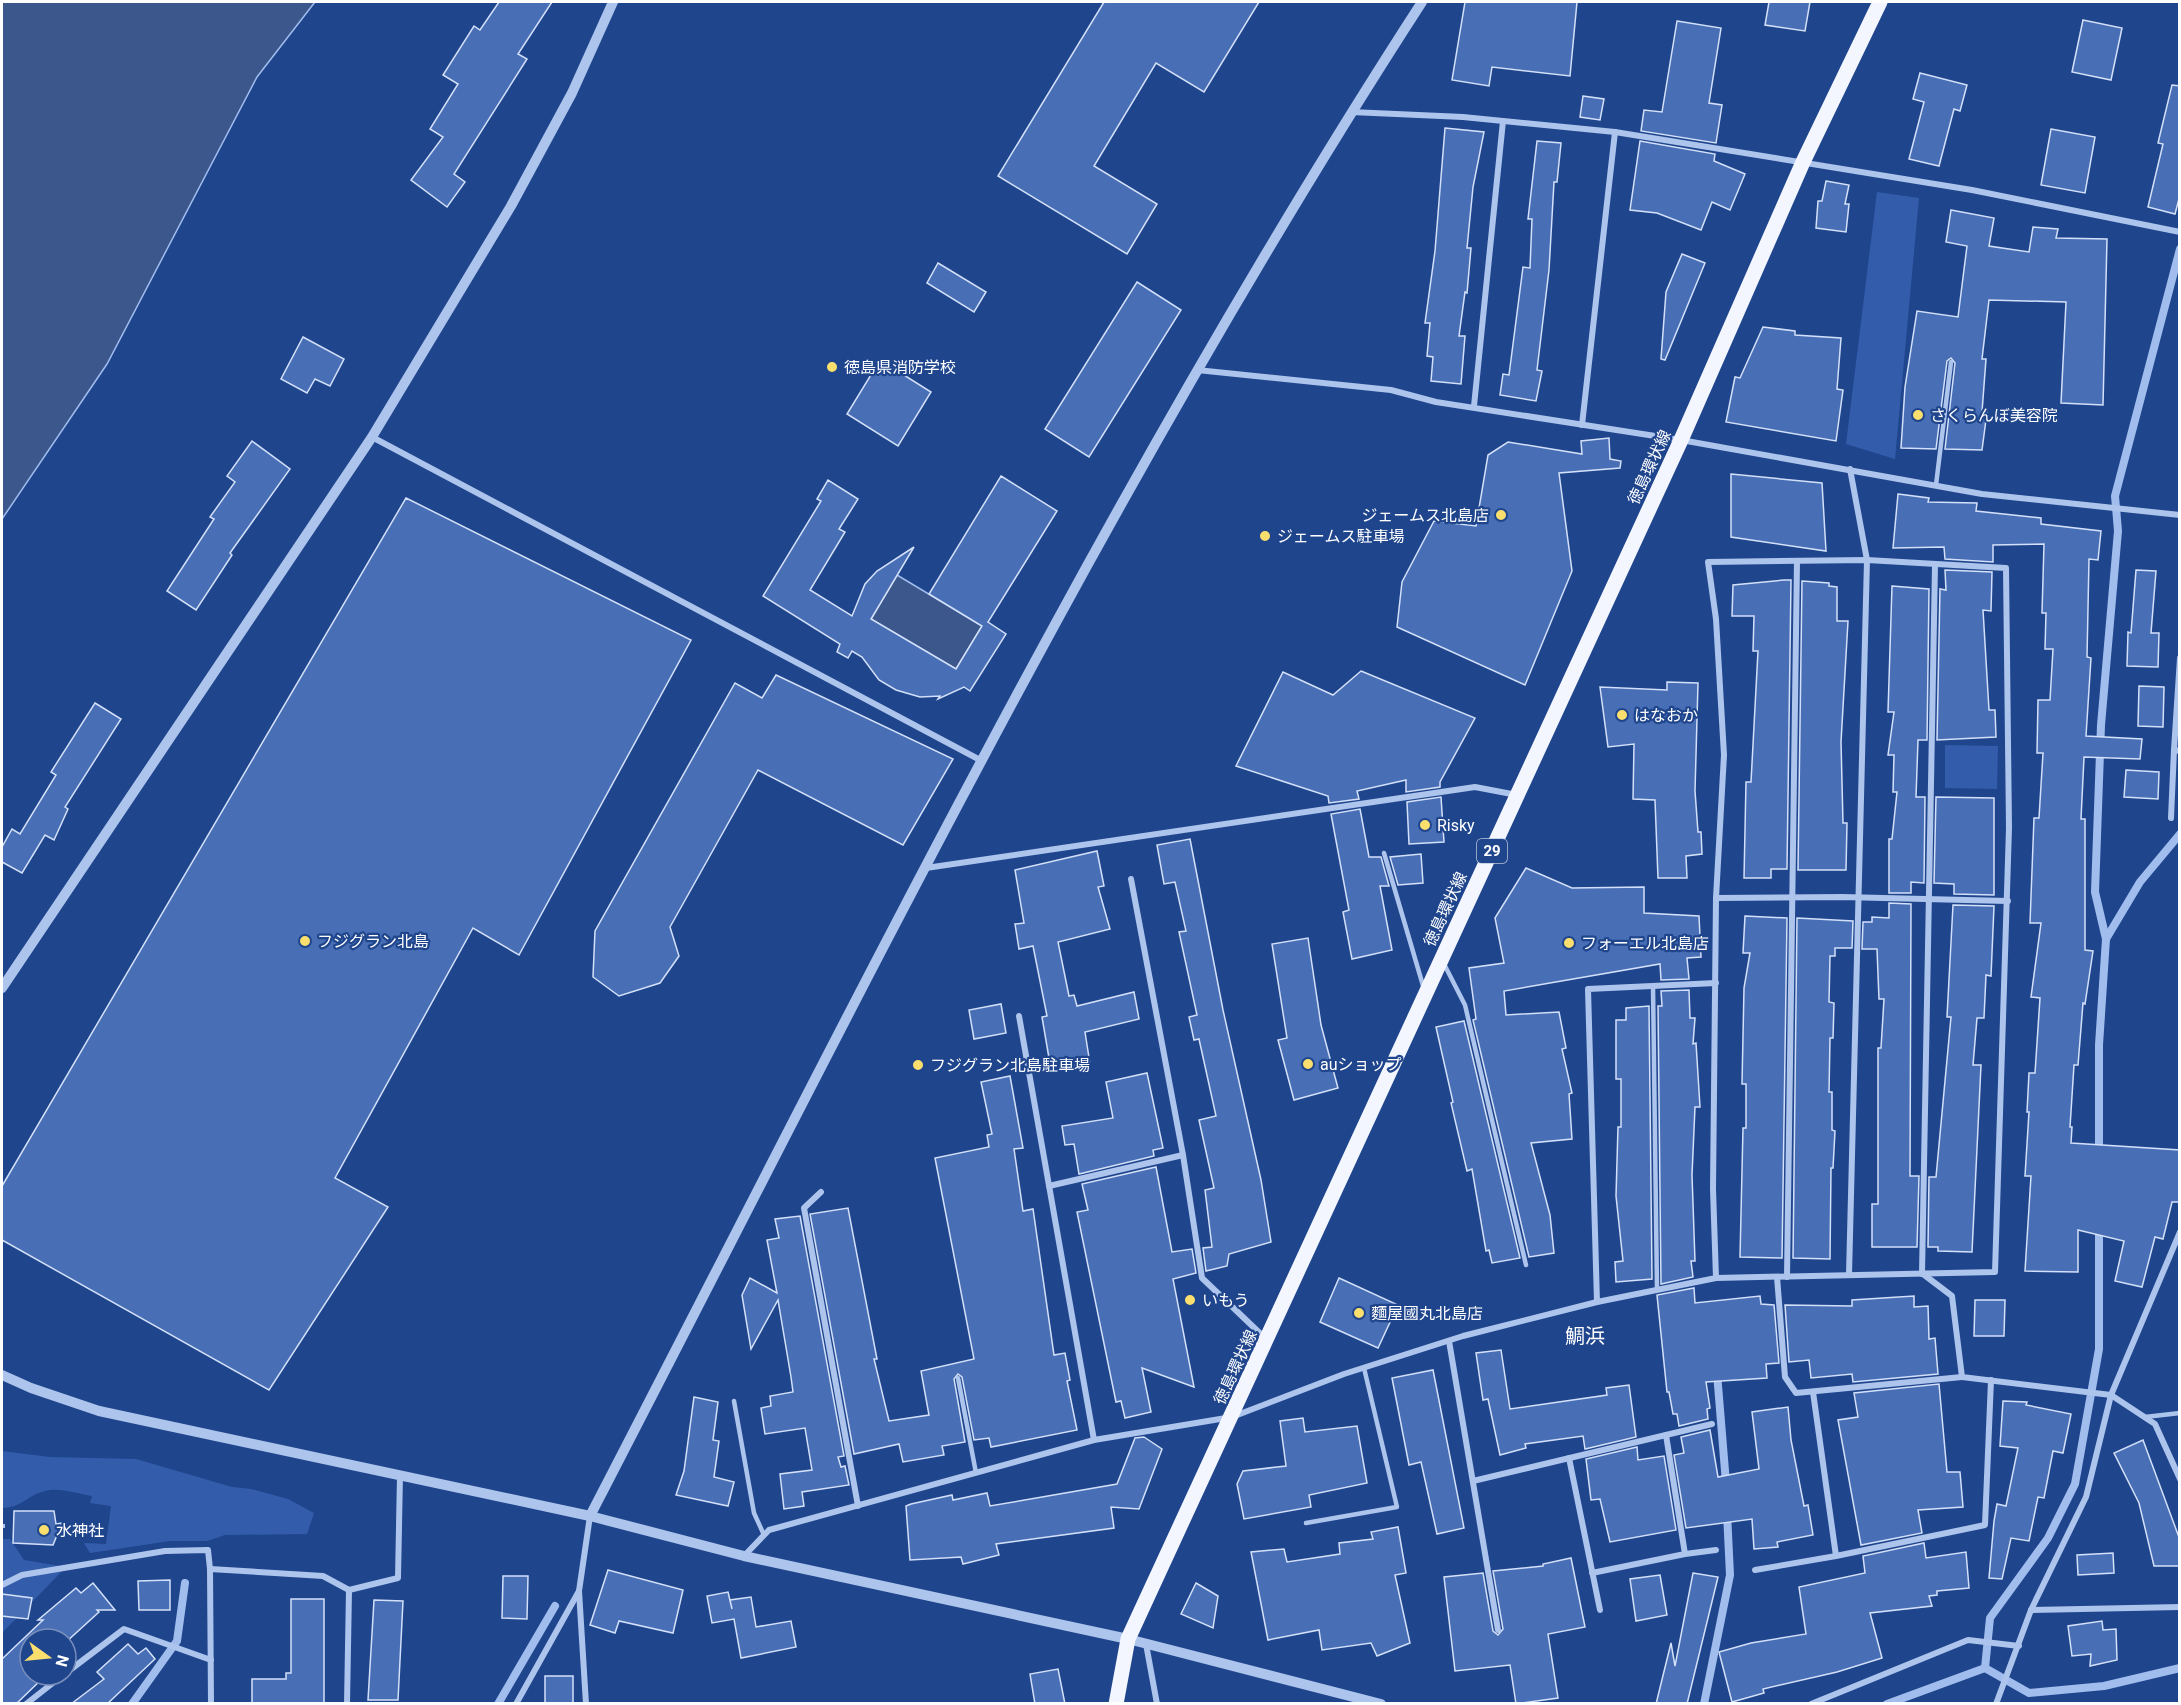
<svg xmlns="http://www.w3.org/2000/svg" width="2181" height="1705" font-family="Roboto,'Noto Sans JP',sans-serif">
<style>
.green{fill:#335dab}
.water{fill:#3c578c;stroke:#a1bdee;stroke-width:1.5}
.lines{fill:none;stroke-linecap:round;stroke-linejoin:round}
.stream{stroke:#a1bdee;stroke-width:8}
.building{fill:#486eb5;stroke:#d3e0f9;stroke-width:1.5}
.path{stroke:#adc4ec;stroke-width:4;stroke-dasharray:3 4.5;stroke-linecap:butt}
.service{stroke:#adc4ec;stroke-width:4.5}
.minor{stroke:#adc4ec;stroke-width:6}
.tertiary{stroke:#adc4ec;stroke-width:10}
.primary{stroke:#f3f6ff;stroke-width:15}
.poi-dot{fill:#fadf6e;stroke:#1f458d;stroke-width:2}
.labels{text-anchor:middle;stroke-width:4.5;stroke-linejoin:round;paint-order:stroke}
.shield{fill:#1f458d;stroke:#bcc7dd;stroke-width:1.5}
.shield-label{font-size:15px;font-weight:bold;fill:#fff}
.poi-label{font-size:16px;fill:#fff;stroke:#1f458d;text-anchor:start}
.street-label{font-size:16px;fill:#fff;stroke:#1f458d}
.quarter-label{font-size:20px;fill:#fff;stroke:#1f458d}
</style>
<rect width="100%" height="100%" fill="#1f458d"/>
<g class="green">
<polygon points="1877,192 1919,198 1895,459 1846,444"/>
<polygon points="1945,745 1998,746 1997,789 1945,788"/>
<path d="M2 1451 50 1457 136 1459 232 1487 251 1489 288 1499 314 1513 307 1534 225 1535 207 1541H170L90 1553 84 1543 106 1544 111 1506 90 1503 92 1496C78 1494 58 1487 45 1491 25 1496 24 1507 2 1508Z"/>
<polygon points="2,1539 10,1539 24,1560 66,1567 2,1633"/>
</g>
<g class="water">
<polygon points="2,2 315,2 257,77 107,364 2,519"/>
<polygon points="897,575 982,626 956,669 871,619"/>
</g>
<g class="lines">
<g class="stream">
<polyline points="2106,939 2095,892 2101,725 2118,531 2115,496 2180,249"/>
<polyline points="2099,1153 2099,1045 2106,939 2140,882 2180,834"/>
<polyline points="1717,1373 1726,1483"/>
<polyline points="1985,1668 2029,1693 2104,1686 2180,1668"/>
<polyline points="132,1704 177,1641 185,1583"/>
<polyline points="498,1704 555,1606"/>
<polyline points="1704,1704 1730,1575 1727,1513"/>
<polyline points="1887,1704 1985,1668 1990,1618 2048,1538 2075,1484 2099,1349 2099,1225"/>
</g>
</g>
<g class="building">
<polygon points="499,2 552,2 518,54 527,59 454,174 465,182 447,207 411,180 443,137 430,129 458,84 443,75 474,26 480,30"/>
<polygon points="1104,2 1259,2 1204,92 1156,63 1094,166 1157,204 1127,254 998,176"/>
<polygon points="1465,2 1577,2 1570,76 1492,67 1489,86 1452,80"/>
<polygon points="1769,2 1810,2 1805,31 1765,25"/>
<polygon points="2083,20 2122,28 2111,80 2072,72"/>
<polygon points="1677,21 1721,28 1709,103 1722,105 1716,143 1641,131 1644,110 1662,112"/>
<polygon points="1920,73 1967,85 1960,111 1954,109 1939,166 1909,159 1924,102 1913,99"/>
<polygon points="2172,85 2180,86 2180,195 2175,214 2148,207 2163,144 2158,143"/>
<polygon points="1583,96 1604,99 1600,120 1580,117"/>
<polygon points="1445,128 1484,132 1473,187 1467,248 1471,248 1467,293 1465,292 1459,336 1465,336 1461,384 1431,381 1433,357 1427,356 1430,323 1425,323 1435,251"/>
<polygon points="2051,129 2095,137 2085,193 2041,185"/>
<polygon points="1537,141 1561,143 1557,182 1554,182 1549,270 1537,370 1542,371 1536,401 1500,395 1503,374 1509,375 1523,267 1530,268 1532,219 1528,219"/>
<polygon points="1640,141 1715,154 1714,161 1745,174 1730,210 1712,202 1701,230 1657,213 1630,210"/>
<polygon points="1826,181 1849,185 1845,204 1849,204 1846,232 1816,228 1818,201 1822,201"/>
<polygon points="1951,210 1994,218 1989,246 2029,252 2033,227 2058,229 2056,238 2107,239 2103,405 2061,403 2066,302 1989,300 1982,359 1986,359 1982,412 1987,412 1982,450 1945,449 1955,363 1951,358 1947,361 1936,449 1901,448 1905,387 1917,311 1958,317 1967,246 1946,242"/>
<polygon points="1682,254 1705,263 1665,360 1661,359 1666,292"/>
<polygon points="938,263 986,292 974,312 927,283"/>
<polygon points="1137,282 1181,310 1089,457 1045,429"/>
<polygon points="1763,327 1795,331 1795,335 1841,338 1837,389 1843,390 1836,441 1726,422 1735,377 1740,378"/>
<polygon points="303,337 344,359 330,386 315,379 307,393 281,379"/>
<polygon points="880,360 931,392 898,446 847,414"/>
<polygon points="1609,438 1610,459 1621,461 1620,468 1559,473 1572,571 1525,685 1397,627 1402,582 1434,521 1476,526 1488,455 1508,442 1582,454 1581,441"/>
<polygon points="252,441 290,469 230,553 232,555 196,610 167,591 214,519 210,517 235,482 227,476"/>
<polygon points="1731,474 1822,483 1826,551 1731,537"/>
<polygon points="1001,476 1057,511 988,622 1006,634 970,691 964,687 938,699 940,696 920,697 896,690 879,680 862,657 852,651 848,658 837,652 840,644 763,596 821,501 817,499 828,480 858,499 839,529 845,532 810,590 852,616 865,584 877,571 914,547 871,619 956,669 982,626 929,594"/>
<polygon points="1898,494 1929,498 1928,502 1977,503 1976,511 2041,518 2041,524 2101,531 2098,560 2089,559 2087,657 2091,658 2086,736 2142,739 2140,759 2084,757 2081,819 2085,819 2085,950 2093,951 2085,1004 2083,1003 2078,1065 2074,1065 2070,1127 2072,1127 2071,1143 2180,1150 2180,1202 2172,1202 2163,1239 2155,1237 2142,1287 2115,1281 2124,1241 2078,1230 2078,1272 2025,1271 2031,1176 2025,1176 2029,1112 2027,1112 2029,1073 2035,1073 2040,998 2031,997 2041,923 2030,923 2034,818 2039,818 2043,753 2037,753 2038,700 2050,700 2053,649 2045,649 2046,613 2042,613 2044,544 1993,545 1993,562 1945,559 1944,547 1893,548"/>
<polygon points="406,498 691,640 519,955 473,928 335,1178 388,1207 269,1390 2,1240 2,1186"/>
<polygon points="1945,570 1992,572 1991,611 1983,610 1989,710 1995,710 1996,737 1937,740 1940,589 1946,590"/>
<polygon points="2136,570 2156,571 2151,633 2159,633 2158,667 2127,666 2128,632 2131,633"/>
<polygon points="1784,580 1791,580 1787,869 1771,869 1771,878 1744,878 1746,782 1751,782 1758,651 1753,651 1754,616 1732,616 1733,585"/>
<polygon points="1802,581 1829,583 1829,586 1837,587 1837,621 1848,621 1841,742 1843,823 1847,823 1846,870 1798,870"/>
<polygon points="1892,586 1929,589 1927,740 1918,740 1916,797 1925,797 1924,883 1911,882 1911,893 1889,893 1889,839 1892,839 1897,792 1893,792 1894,755 1888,755 1894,712 1888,712"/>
<polygon points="1361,671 1475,718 1440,782 1440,787 1406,792 1406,780 1357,791 1359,799 1329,803 1328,796 1236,766 1283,672 1333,695"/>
<polygon points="776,675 953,759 903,845 758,770 670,927 679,956 660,983 619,996 593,977 595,931 735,683 762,698"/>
<polygon points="1667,682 1698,683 1695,791 1698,832 1701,832 1702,854 1686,856 1687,878 1658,878 1655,800 1633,799 1634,744 1608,747 1600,687 1667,690"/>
<polygon points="2139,686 2164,687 2163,727 2138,726"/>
<polygon points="95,703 121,719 65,807 68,809 54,840 45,835 22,873 2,862 2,847 12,829 20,834 56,775 51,772"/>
<polygon points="2126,770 2159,772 2158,799 2124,797"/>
<polygon points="1441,797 1444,842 1409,844 1407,802"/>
<polygon points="1936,797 1994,798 1994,895 1954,894 1954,884 1934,883"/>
<polygon points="1360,809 1369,857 1381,857 1389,886 1380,886 1392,950 1352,959 1343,912 1349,910 1331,814"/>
<polygon points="1190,839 1223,1010 1261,1180 1271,1242 1229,1254 1227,1266 1206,1271 1203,1248 1212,1247 1205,1190 1214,1188 1199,1120 1216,1116 1199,1039 1194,1040 1189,1017 1197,1015 1179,932 1186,931 1175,882 1164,884 1157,845"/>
<polygon points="1097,851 1104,886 1098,887 1110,929 1058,942 1069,996 1074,995 1077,1006 1134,992 1139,1019 1085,1032 1090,1064 1051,1070 1042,1017 1047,1016 1033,946 1019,949 1015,924 1024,923 1015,870"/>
<polygon points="1421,854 1423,883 1398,885 1390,857"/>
<polygon points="1526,868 1572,888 1644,887 1644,913 1699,916 1701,957 1687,958 1689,979 1661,980 1660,964 1504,991 1506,1015 1559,1012 1566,1048 1562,1049 1572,1093 1569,1094 1572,1139 1531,1143 1550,1215 1554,1253 1529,1257 1473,1020 1476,1019 1469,968 1504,963 1495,918"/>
<polygon points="1889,903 1911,904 1910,1176 1919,1176 1917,1247 1872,1247 1872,1204 1878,1204 1878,1048 1881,1048 1884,999 1879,999 1877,949 1862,949 1863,922 1872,922 1872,917 1889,918"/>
<polygon points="1953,905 1994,906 1991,976 1986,975 1984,1018 1977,1018 1973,1065 1981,1065 1972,1252 1938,1251 1938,1247 1928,1247 1929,1177 1936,1177 1951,1017 1947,1017"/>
<polygon points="1745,916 1787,918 1782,1258 1740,1257 1743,1128 1746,1128 1746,1084 1742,1084 1744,988 1750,953 1743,953"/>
<polygon points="1797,918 1853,921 1852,948 1835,948 1835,956 1830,956 1829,1002 1834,1003 1833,1038 1830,1038 1829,1092 1832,1092 1832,1130 1835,1131 1833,1168 1831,1168 1830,1259 1793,1258"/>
<polygon points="1308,938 1321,1025 1338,1088 1294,1100 1278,1040 1287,1038 1272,944"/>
<polygon points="1689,990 1690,1018 1695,1018 1693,1044 1696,1043 1700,1107 1695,1107 1692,1175 1695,1261 1691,1261 1693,1277 1661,1284 1658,1006 1662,1006 1661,991"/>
<polygon points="1001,1004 1006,1033 974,1039 969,1010"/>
<polygon points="1649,1006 1652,1279 1616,1282 1615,1262 1623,1261 1616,1196 1618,1127 1621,1127 1621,1079 1616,1079 1616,1020 1626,1020 1626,1008"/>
<polygon points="1464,1021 1520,1258 1492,1263 1489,1250 1486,1251 1472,1169 1467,1171 1451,1103 1453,1102 1436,1027"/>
<polygon points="1147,1073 1163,1148 1153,1150 1154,1156 1079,1174 1074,1144 1065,1145 1062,1126 1113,1118 1106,1082"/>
<polygon points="1010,1076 1023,1148 1014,1149 1023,1211 1033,1209 1054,1355 1065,1353 1070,1380 1067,1381 1077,1430 991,1447 989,1438 974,1440 962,1377 958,1374 954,1379 965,1442 942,1446 944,1455 903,1462 899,1444 854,1454 810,1214 848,1208 877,1359 874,1359 889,1421 929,1415 921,1371 974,1359 935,1158 989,1147 987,1135 992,1134 981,1082"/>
<polygon points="1156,1167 1172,1252 1192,1249 1196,1273 1173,1279 1194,1387 1142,1368 1151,1412 1125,1418 1121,1401 1116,1402 1077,1212 1088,1210 1082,1184"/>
<polygon points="800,1216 844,1456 838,1457 841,1467 845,1466 849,1485 802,1492 804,1506 784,1509 780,1474 812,1470 805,1428 765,1434 761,1408 771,1406 770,1396 793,1392 791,1377 778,1300 751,1349 742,1295 750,1278 777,1293 767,1240 779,1238 775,1219"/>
<polygon points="1339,1278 1398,1305 1378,1348 1320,1322"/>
<polygon points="1694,1288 1695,1303 1760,1296 1761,1304 1774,1305 1779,1363 1766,1364 1767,1378 1706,1382 1710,1408 1707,1409 1708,1419 1679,1426 1677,1414 1673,1414 1669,1392 1667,1392 1657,1295"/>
<polygon points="1914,1296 1914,1307 1928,1306 1929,1339 1935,1338 1938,1374 1853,1382 1852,1374 1811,1378 1809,1360 1789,1362 1785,1305 1852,1306 1852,1300"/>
<polygon points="1975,1300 2005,1300 2004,1336 1974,1336"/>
<polygon points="1501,1350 1510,1409 1607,1395 1606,1388 1629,1385 1636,1437 1585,1449 1583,1436 1525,1444 1526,1448 1500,1455 1488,1399 1483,1400 1476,1353"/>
<polygon points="1433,1370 1464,1528 1437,1534 1421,1462 1409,1465 1392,1378"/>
<polygon points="1939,1384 1947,1472 1960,1472 1963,1507 1918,1510 1922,1533 1861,1545 1838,1420 1858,1417 1854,1393"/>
<polygon points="694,1397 718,1402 713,1440 719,1441 714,1477 734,1482 728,1506 676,1495 684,1471"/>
<polygon points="2003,1401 2027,1402 2026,1405 2071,1414 2063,1453 2053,1451 2044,1498 2038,1497 2029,1541 2011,1538 2002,1579 1989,1578 1994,1521 1997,1504 2006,1506 2018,1448 2000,1446"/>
<polygon points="1788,1407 1791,1440 1804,1506 1808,1505 1813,1535 1777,1542 1778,1547 1754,1549 1752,1519 1686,1528 1674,1455 1684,1453 1681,1437 1710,1430 1718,1477 1759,1469 1752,1412"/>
<polygon points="1303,1418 1305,1432 1357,1426 1367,1483 1309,1495 1311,1507 1244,1519 1237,1484 1243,1471 1286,1466 1280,1421"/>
<polygon points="1144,1437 1162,1449 1139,1509 1111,1507 1114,1528 996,1544 999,1555 963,1564 961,1557 910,1560 906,1506 911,1504 952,1495 953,1500 987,1493 990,1506 1117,1484 1135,1438"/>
<polygon points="2143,1440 2180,1540 2180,1566 2154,1566 2139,1503 2114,1453"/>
<polygon points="1637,1447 1638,1460 1664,1456 1676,1530 1610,1542 1600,1499 1591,1500 1586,1459"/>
<polygon points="14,1511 54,1511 56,1524 62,1523 53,1545 13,1543"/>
<polygon points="1398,1527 1406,1573 1395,1575 1410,1643 1377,1656 1371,1643 1322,1650 1319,1630 1268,1640 1251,1552 1284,1549 1287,1562 1340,1554 1339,1543 1373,1539 1371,1532"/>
<polygon points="1924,1543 1926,1558 1966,1552 1969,1588 1937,1591 1937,1595 1929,1596 1932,1606 1870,1613 1882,1658 1837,1672 1763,1689 1764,1693 1732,1702 1719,1652 1751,1643 1806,1634 1799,1587 1865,1573 1863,1556"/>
<polygon points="2113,1553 2114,1573 2078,1575 2077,1555"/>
<polygon points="1571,1558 1585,1627 1548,1634 1558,1698 1516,1704 1510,1665 1455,1671 1444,1577 1483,1573 1493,1631 1498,1635 1503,1629 1493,1571 1543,1566 1543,1564"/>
<polygon points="608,1570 683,1590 673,1633 619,1621 615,1633 590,1625"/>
<polygon points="1693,1573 1718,1577 1687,1704 1656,1704 1671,1643 1675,1666"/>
<polygon points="1660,1575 1667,1615 1636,1621 1630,1579"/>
<polygon points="503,1576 528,1576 527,1619 502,1618"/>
<polygon points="170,1580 170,1610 139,1610 138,1581"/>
<polygon points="93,1583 115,1610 97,1610 99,1612 66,1642 66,1639 30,1639 30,1675 46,1675 16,1704 2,1704 2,1659 43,1620 38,1620 76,1588 81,1593"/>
<polygon points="1196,1583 1218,1596 1213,1628 1181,1614"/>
<polygon points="728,1592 732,1609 730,1600 751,1597 756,1627 791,1621 796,1647 741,1658 734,1619 712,1623 707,1596"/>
<polygon points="2,1594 32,1598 28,1619 2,1616"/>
<polygon points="291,1599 324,1599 324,1704 252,1704 252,1679 286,1679 286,1673 291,1673"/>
<polygon points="374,1600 403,1601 398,1700 368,1700"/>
<polygon points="2102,1621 2103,1630 2116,1629 2117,1660 2090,1666 2091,1654 2072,1656 2068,1626"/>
<polygon points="128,1644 138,1654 146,1648 155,1659 107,1704 71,1704 104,1679 97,1672"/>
<polygon points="1058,1669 1065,1704 1035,1704 1030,1674"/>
<rect x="545" y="1676" width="28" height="28"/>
</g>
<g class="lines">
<polyline class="path" points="2,1526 8,1526"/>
<g class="service">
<polyline points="1936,485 1951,362"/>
<polyline points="1384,853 1424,989"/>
<polyline points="1444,964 1465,1005 1526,1265"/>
<polyline points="1653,986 1657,1290"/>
<polyline points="958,1378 976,1473"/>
<polyline points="734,1401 754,1513 764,1535"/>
<polyline points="2145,1417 2180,1413"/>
<polyline points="1306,1523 1397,1507 1364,1368"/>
</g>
<g class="minor">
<polyline points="1351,112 1463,117 1615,132 1972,190 2180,232"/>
<polyline points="1197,370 1391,390 1436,402 1681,440 1982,494 2180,515"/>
<polyline points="1474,406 1503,121"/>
<polyline points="1582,425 1615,132"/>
<polyline points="372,437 982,761"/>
<polyline points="2180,658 2174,750 2180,751"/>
<polyline points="2171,818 2174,750"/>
<polyline points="926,868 1475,787 1517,795"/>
<polyline points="1131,879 1183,1155 1202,1278 1266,1339"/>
<polyline points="1716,898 1842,897 2008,901"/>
<polyline points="1019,1016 1094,1440"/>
<polyline points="1049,1186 1183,1155"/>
<polyline points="821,1192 804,1208 858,1506"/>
<polyline points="1922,1274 1935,565"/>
<polyline points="1923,1274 1952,1296 1962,1377 2111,1395 2155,1424 2180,1479"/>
<polyline points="1849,1275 1867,560 1850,469"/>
<polyline points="1777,1277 1785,1377 1796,1393 1962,1377"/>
<polyline points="1787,1277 1797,561"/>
<polyline points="1597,1302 1588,989 1716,983"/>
<polyline points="1449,1341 1498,1630"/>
<polyline points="1813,1392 1836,1556 1985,1525 1991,1380"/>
<polyline points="1569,1458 1600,1610"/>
<polyline points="1473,1481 1712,1424"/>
<polyline points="1685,1554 1716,1550"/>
<polyline points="744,1556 769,1530 1094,1440 1232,1417 1344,1374 1463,1336 1597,1302 1716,1278 1995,1272 2009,828 2006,568 1867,560 1708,562 1716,619 1724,755 1716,898 1713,1189 1716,1278"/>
<polyline points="1755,1570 1836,1556"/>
<polyline points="1592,1573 1685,1554 1666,1435"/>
<polyline points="2,1585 22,1575 165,1551 208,1550 210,1569"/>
<polyline points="579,1591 586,1704"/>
<polyline points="2031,1610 2180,1607"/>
<polyline points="1146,1644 1157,1704"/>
<polyline points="66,1673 124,1629 211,1660"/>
<polyline points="26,1704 63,1675"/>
<polyline points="211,1704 210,1569 323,1576 349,1590 398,1578 400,1475"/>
<polyline points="347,1704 349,1590"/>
<polyline points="516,1704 579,1591 590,1516"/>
<polyline points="1811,1704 1968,1640 2019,1646"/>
<polyline points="1996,1704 2031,1610 2086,1497 2111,1395 2180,1232"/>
</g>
<g class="tertiary">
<polyline points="2,988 372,437 511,206 572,93 613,2"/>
<polyline points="2,1375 31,1388 99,1411 590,1516 744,1556 1128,1639 1381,1704"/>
<path d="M590 1516C855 1005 1109 485 1422 2"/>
</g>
<polyline class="primary" points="1116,1704 1128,1639 1681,440 1803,162 1880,2"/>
</g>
<g class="poi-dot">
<circle cx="832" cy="367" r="6"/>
<circle cx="1918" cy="415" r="6"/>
<circle cx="1501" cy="515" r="6"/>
<circle cx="1265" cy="536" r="6"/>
<circle cx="1622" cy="715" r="6"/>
<circle cx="1425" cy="825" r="6"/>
<circle cx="305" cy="941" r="6"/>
<circle cx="1569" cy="943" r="6"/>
<circle cx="1308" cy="1064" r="6"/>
<circle cx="918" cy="1065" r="6"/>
<circle cx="1190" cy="1300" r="6"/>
<circle cx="1359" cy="1313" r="6"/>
<circle cx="44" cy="1530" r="6"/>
</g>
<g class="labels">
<rect class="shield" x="1477" y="839" width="30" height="24" rx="4.5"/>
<g class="shield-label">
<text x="1492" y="856">29</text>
</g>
<g class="poi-label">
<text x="844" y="373">徳島県消防学校</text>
<text x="1930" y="421">さくらんぼ美容院</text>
<text x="1489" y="521" text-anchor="end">ジェームス北島店</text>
<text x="1277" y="542">ジェームス駐車場</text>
<text x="1634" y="721">はなおか</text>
<text x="1437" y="831">Risky</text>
<text x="317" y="947">フジグラン北島</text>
<text x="1581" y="949">フォーエル北島店</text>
<text x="1320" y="1070">auショップ</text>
<text x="930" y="1071">フジグラン北島駐車場</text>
<text x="1202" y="1306">いもう</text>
<text x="1371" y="1319">麵屋國丸北島店</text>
<text x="56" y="1536">水神社</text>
</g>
<g class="street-label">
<text transform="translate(1649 467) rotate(-65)" y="6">徳島環状線</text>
<text transform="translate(1445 909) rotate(-65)" y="6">徳島環状線</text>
<text transform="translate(1235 1367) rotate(-65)" y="6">徳島環状線</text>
</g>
<g class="quarter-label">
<text x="1585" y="1343">鯛浜</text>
</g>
</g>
<rect width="2181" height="1705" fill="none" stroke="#ffffff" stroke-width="6"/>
<g transform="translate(48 1657) rotate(105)"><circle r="28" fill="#1f458d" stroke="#798fbb" stroke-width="1.5"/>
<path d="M0-4.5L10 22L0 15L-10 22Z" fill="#fadf6e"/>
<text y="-9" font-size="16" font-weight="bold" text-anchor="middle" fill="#ffffff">N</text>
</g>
</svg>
